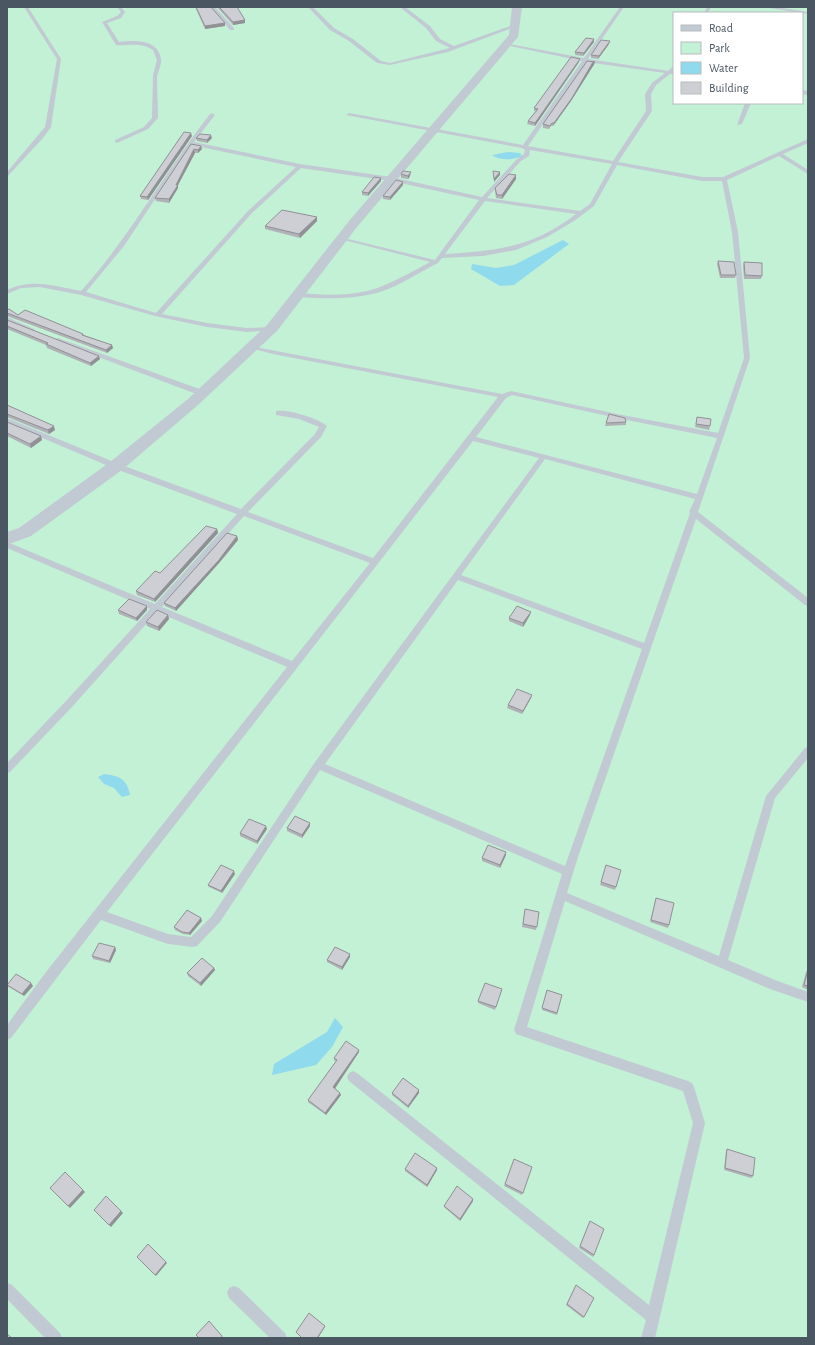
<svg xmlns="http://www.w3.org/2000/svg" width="815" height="1345" font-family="'Alegreya Sans',sans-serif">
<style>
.green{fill:#c3f1d5;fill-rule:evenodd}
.water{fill:#90daee}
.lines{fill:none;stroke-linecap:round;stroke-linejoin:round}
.service{fill:#c1cad2;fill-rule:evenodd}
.minor{fill:#c1cad2;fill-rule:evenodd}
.wall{fill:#b0b2b7}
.shaded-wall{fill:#909195}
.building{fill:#cdcfd5;stroke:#909195}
</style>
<rect width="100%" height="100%" fill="#f5f3f3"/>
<path class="green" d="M7 7H808V1338H7ZM674 13H802V103H674Z"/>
<g class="water">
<path d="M508 152 520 153 522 156C514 160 500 161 492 155Z"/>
<polygon points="563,240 569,244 514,285 500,286 471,269 472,264 496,268 514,265"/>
<path d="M104 774C120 776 127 779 130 795L122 797 114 788 104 784 98 777Z"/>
<polygon points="335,1018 343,1027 332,1047 316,1065 272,1075 274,1064 327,1032"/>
</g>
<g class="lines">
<g class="service">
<polygon points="24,7 28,7 61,59 51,127 43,138 7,177 7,172 45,127 57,59"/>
<path d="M117 7H121L125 12 121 18 107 23 119 42C135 40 158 39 161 59 162 64 158 71 157 77 157 91 158 104 158 118L148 129 117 143 115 142V140L144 127 152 118 153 75 157 60 153 50C140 42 130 46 116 45L102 22 117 16 121 12Z"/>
<polygon points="211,7 215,7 234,28 234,30 230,30"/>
<polygon points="308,7 313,7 334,28 353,39 381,61 390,63 450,48 436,41 426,28 400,7 405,7 430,26 440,39 454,46 513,25 517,26 448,52 390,65 377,63 349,41 330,30"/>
<path d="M620 7H624L588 59 668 71 674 65 673 71 674 74H670L656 85 651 94 652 111 618 162 702 177H723L808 139V143L783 154 808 170V174L779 156 727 180 738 232 750 358 698 512 808 598V606L805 605 696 519 578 857 567 893 719 956 766 796 805 748 808 747V758L775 798 728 960 775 980 808 992V1002L770 989 565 901 527 1027 688 1081 692 1083 694 1087 705 1123 655 1338H641L646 1320 349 1081 347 1077 349 1073 353 1071 357 1073 649 1305 693 1123 683 1091 516 1034 514 1030 562 874 320 770 220 922 197 946 193 947 168 944 101 920 11 1038 7 1040V1025L46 972 287 667 157 612 71 708 10 772 7 773V763L65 702 150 609 7 548V544H12L155 604 237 514 113 468 7 423V418L119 464 241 509 315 434 319 427 299 419 276 415V411C288 409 318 418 327 426L321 437 248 512 373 558 498 397 273 354 250 348V346L502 394 511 391 617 414 718 433 744 358 732 232 722 181H702L617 165 594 206 574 221 547 237 516 250 483 256 442 258 438 263C420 272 402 284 383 291 355 300 326 299 297 297L294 295 297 293C324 295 354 297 380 287 397 280 414 271 430 262L340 239V237L435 260 479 200 391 181 301 168 252 213 162 314 207 323 247 328 274 327V329L272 330 247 332 207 327 155 316 81 295 40 287 21 288 7 294V290C32 278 55 286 81 291 130 237 165 171 210 114L212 113 215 115 194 142 300 164 391 177 482 197 517 159 524 154 525 150 522 148 346 115 349 113 523 145 582 61 506 45 504 44V43L584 58ZM586 62 665 73 652 83 645 94 646 111 613 161 528 146ZM191 145 296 167 248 211 156 313 86 292 124 246ZM530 150 612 164 590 204 580 211 487 198 521 161 529 156ZM485 201 576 214C533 247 498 251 445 254ZM512 395 617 418 717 438 697 494 476 437 506 398ZM473 441 539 458 315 762 212 916 191 937 168 934 107 912 297 668ZM545 459 695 499 689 512 690 513 644 643 461 575ZM244 516 370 563 292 661 162 607ZM458 580 642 649 565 866 325 764Z"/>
<polygon points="707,7 711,7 708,13 704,13"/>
<polygon points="763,7 775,7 808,12 808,14"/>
<polygon points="802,90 808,91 808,95 802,94"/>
<polygon points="745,103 751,103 742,124 737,125"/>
<polygon points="7,317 34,329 35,330 32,332 30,331 7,321"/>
<polygon points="58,338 205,391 206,393 202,395 199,395 56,341 55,340"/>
<polygon points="7,1283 12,1285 60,1333 62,1338 45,1338 7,1299"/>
<polygon points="234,1286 239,1288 285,1333 287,1338 270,1338 229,1298 227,1293 229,1288"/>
</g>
<polygon class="minor" points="512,7 522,7 518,37 357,227 277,331 198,405 122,470 31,536 7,545 7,532 19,528 110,462 188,399 267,325 349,221 509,35"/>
</g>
<g class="wall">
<polygon points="195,7 211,7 225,26 205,29"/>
<polygon points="217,7 237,7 245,20 245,23 233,25"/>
<polygon points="594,42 583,56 575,55 575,52"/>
<polygon points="609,44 598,59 591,58 591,55"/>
<polygon points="587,61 594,65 593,66 571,101 553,126 551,126 549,129 543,128 543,124"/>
<polygon points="579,62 535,126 527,124 528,121 536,111 534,111 534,108"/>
<polygon points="192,136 148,200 141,199 140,196"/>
<polygon points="196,138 212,138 207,143 197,141"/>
<polygon points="191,144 202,149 198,153 195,153 178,185 178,188 169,203 156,201 155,198"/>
<polygon points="401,174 410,176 408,179 401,178"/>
<polygon points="516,179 502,199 496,198 495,191 495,188"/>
<polygon points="381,181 368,196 362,195 362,192"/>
<polygon points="403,185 390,200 383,199 383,196"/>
<polygon points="317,221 300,238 265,229 265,226"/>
<polygon points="718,261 736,275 735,278 720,278 717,264"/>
<polygon points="744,262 762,276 761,279 744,279 743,266"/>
<polygon points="7,310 18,315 83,334 84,335 112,345 113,348 107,353 7,316"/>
<polygon points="7,320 100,359 91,366 47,348 46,345 7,329"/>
<polygon points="7,405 55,430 49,434 7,417"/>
<polygon points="697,417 710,426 709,430 695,427"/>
<polygon points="7,422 42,440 31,448 7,436"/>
<polygon points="626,422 626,425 605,426 606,423"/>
<polygon points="217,529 218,533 155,602 137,595 136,591"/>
<polygon points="237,536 238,540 219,563 176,611 165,606 164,603"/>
<polygon points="147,606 147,610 137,621 119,614 118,610"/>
<polygon points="168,615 169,619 159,631 147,626 146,622"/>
<polygon points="530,615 523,627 509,621 509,618"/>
<polygon points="532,695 531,698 522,714 507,708 508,705"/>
<polygon points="310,826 302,838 287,831 287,828"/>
<polygon points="267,829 257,844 240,836 240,833"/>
<polygon points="506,855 500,868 482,861 482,858"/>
<polygon points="606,865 621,870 615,890 600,885"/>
<polygon points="235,874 222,893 209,887 208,885"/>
<polygon points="656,898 669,925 668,928 650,922"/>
<polygon points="525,909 539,912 536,930 522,927"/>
<polygon points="201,918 202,921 190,935 183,934 175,930 174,927"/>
<polygon points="115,947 116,950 110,963 93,959 92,956"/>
<polygon points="350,957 342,970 327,962 327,960"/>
<polygon points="214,968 215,970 201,986 188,976 187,973"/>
<polygon points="808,969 808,990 802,987 806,972"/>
<polygon points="7,985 33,986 24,996 9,987"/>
<polygon points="502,989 495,1010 478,1003 478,1001"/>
<polygon points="547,990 562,995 557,1015 542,1010"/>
<polygon points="359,1050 359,1052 335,1088 341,1095 326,1115 308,1102 308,1100 336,1062 334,1060 334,1058"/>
<polygon points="419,1090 419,1093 408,1108 392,1095 392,1093"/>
<polygon points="727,1149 753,1176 751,1178 724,1170 726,1151"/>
<polygon points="514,1159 532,1167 522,1195 504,1186"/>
<polygon points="437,1168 437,1170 427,1187 405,1171 405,1169"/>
<polygon points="473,1199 473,1201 460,1221 444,1207 444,1206"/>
<polygon points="589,1223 594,1255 593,1257 579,1248"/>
<polygon points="576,1285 584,1317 583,1318 566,1305"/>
</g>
<g class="shaded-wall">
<polygon points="245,20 245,23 233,25 233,22"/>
<polygon points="225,23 225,26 205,29 205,26"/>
<polygon points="594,39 594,42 583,56 584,53"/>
<polygon points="610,41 609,44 598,59 599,56"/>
<polygon points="580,59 579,62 535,126 535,123"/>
<polygon points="593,62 595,62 594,65 593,66 571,101 553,126 554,123"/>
<polygon points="191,133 192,136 148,200 147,197"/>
<polygon points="211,135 212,138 207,143 207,140"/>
<polygon points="201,146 202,149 198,153 198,150"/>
<polygon points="194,149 195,153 178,185 178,188 169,203 169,199"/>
<polygon points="411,172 410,176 408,179 408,176"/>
<polygon points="500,172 500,175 494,182 494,179"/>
<polygon points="516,175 516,179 502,199 502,195"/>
<polygon points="381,178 381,181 368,196 368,193"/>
<polygon points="403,182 403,185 390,200 390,197"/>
<polygon points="317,217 317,221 300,238 299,234"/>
<polygon points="112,345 113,348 107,353 106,350"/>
<polygon points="99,356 100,359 91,366 90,363"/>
<polygon points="54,426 55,430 49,434 48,430"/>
<polygon points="41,436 42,440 31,448 30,444"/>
<polygon points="217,529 218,533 155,602 154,599"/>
<polygon points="237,536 238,540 219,563 176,611 175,608"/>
<polygon points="147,606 147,610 137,621 136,618"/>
<polygon points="531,612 530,615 523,627 523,623"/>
<polygon points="168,615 169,619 159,631 158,627"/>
<polygon points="532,695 531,698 522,714 523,711"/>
<polygon points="310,823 310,826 302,838 302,835"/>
<polygon points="266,826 267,829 257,844 257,841"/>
<polygon points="506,852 506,855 500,868 500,865"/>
<polygon points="234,871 235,874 222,893 221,891"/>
<polygon points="201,918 202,921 190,935 189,933"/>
<polygon points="115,947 116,950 110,963 109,961"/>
<polygon points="350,954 350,957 342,970 342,967"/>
<polygon points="214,968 215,970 201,986 200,983"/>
<polygon points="31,983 33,986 24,996 22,994"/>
<polygon points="359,1050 359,1052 334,1090 333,1087"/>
<polygon points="419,1090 419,1093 408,1108 408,1106"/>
<polygon points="340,1093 341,1095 326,1115 325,1113"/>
<polygon points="437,1168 437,1170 427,1187 427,1185"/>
<polygon points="83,1190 85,1192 70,1208 68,1206"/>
<polygon points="473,1199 473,1201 460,1221 460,1219"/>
<polygon points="121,1211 123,1213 111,1227 109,1225"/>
<polygon points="166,1262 167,1263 156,1276 155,1275"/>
<polygon points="325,1326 325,1327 318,1338 317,1338"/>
</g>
<g class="building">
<polygon points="196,7 211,7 225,23 205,26"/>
<polygon points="219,7 237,7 245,20 233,22"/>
<polygon points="586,38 594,39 584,53 575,52"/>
<polygon points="601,40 610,41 599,56 591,55"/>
<polygon points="571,57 580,59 535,123 528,121 538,109 534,108"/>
<polygon points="587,61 595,62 593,62 572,98 554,123 552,123 550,126 543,124"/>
<polygon points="184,132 191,133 147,197 140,196"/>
<polygon points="200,134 211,135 207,140 196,138"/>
<polygon points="191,144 201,146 198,150 194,149 176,185 178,185 169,199 155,198"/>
<polygon points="403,171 411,172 408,176 401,174"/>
<polygon points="493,171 500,172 494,179"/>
<polygon points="509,174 516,175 502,195 497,195 495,188"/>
<polygon points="374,177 381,178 368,193 362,192"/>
<polygon points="396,180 403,182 390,197 383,196"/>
<polygon points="282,210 317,217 299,234 265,226"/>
<polygon points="718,261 734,262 736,275 721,275"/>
<polygon points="744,262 762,263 762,276 745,275"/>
<polygon points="9,309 18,315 25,310 83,334 82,335 112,345 106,350 7,313 7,310"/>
<polygon points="7,320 99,356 90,363 46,344 48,343 7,326"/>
<polygon points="7,405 54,426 48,430 7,414"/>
<polygon points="609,414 625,418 626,422 606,423"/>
<polygon points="697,417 711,419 710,426 696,424"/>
<polygon points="7,422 41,436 30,444 7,433"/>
<polygon points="206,526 217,529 154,599 136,591 155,571 160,573"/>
<polygon points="227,533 237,536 219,560 175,608 164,603"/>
<polygon points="129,599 147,606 136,618 118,610"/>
<polygon points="517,606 531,612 523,623 509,618"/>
<polygon points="157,610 168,615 158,627 146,622"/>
<polygon points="517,689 532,695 523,711 508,705"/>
<polygon points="295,816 310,823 302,835 287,828"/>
<polygon points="249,819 266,826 257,841 240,833"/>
<polygon points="488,845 506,852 500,865 482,858"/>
<polygon points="221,865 234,871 221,891 208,885"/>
<polygon points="606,865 621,870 616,887 601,882"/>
<polygon points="656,898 674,903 669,925 651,920"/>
<polygon points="525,909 539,912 537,927 523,924"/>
<polygon points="187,910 201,918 189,933 182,932 174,927"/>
<polygon points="99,943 115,947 109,961 92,956"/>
<polygon points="335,947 350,954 342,967 327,960"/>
<polygon points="202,958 214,968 200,983 187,973"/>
<polygon points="808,970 808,986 804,985"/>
<polygon points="16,974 31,983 22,994 7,985"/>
<polygon points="485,983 502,989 496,1007 478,1001"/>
<polygon points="547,990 562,995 557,1013 542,1008"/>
<polygon points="346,1041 359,1050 333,1087 340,1093 325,1113 308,1100 337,1060 334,1058"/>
<polygon points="403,1078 419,1090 408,1106 392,1093"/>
<polygon points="727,1149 755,1158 753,1176 725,1168"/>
<polygon points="415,1153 437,1168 427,1185 405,1169"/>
<polygon points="514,1159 532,1167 523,1193 505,1184"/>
<polygon points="65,1172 83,1190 68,1206 50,1188"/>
<polygon points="457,1186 473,1199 460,1219 444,1206"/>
<polygon points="106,1196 121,1211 109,1225 94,1210"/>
<polygon points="590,1221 604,1229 594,1255 580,1246"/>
<polygon points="148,1244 166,1262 155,1275 137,1257"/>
<polygon points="576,1285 594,1298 584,1317 567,1304"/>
<polygon points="309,1313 325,1326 317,1338 302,1338 296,1332"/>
<polygon points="209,1321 222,1336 221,1338 199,1338 196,1335"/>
<polygon points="7,1334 12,1338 7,1338"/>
</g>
<rect width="815" height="1345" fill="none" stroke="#4a5661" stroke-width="16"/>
<rect x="673" y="12" width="130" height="92" fill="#ffffff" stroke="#b7bbc0"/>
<rect x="681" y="25" width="20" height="6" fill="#c1cad2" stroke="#b7bbc0"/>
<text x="709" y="32" font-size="12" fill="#4a5661">Road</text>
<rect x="681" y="42" width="20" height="12" fill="#c3f1d5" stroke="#b7bbc0"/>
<text x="709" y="52" font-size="12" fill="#4a5661">Park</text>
<rect x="681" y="62" width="20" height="12" fill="#90daee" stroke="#b7bbc0"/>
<text x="709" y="72" font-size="12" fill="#4a5661">Water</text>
<rect x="681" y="82" width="20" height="12" fill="#cdcfd5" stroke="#b7bbc0"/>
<text x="709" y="92" font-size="12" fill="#4a5661">Building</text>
</svg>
